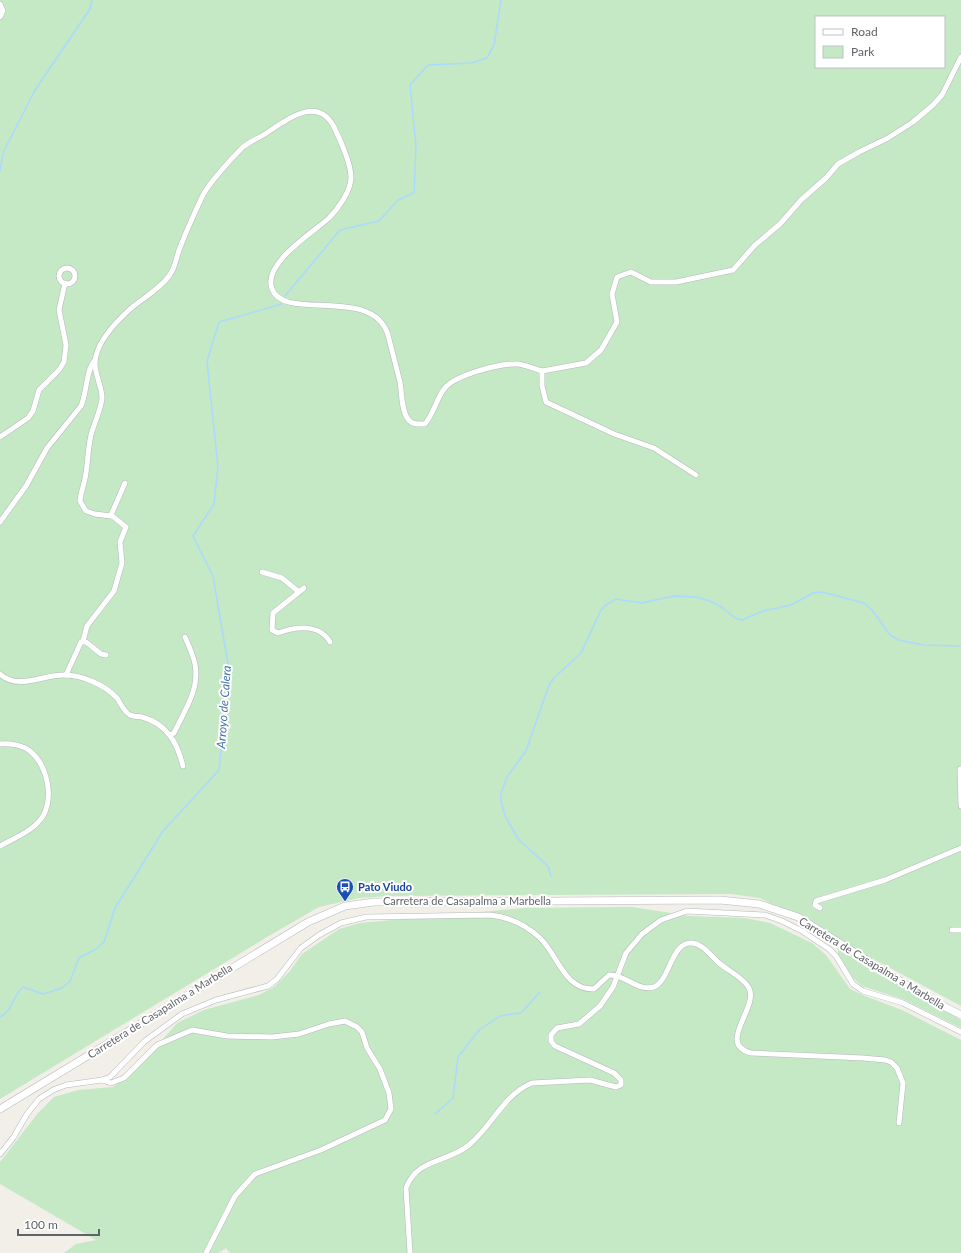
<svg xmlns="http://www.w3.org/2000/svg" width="961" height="1253" font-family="Lato,sans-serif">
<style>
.green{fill:#c5e8c5;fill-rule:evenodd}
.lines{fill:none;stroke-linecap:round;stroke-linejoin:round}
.stream{stroke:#aadaff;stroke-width:1.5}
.minor-casing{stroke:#b5b8bc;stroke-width:6}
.secondary-casing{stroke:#b6babf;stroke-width:8}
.minor{stroke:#fff;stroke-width:5}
.secondary{stroke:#fff;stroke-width:7}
.labels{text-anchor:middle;stroke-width:4;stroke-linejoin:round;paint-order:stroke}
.transit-label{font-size:11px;font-weight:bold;fill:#164399;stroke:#fff;text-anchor:start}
.street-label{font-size:11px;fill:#5f6368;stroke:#fff}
.water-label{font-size:12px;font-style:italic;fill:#4174aa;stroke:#fff}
</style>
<rect width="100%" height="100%" fill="#f1efe8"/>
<g class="green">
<path d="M0 0H961V1006L760 898 731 894 388 896 359 898 319 907 267 937 0 1099ZM816 17H944V67H816Z"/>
<polygon points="632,907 690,916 744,918 770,923 812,943 826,955 850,989 865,996 902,1010 961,1040 961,1253 230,1253 226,1248 218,1253 64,1253 76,1244 96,1240 0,1184 0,1162 38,1113 54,1097 78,1090 113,1087 134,1072 177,1023 204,1010 259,995 274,987 290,971 302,954 339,929 360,923 523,908"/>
<polygon points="838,948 864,966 961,1020 961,1028 905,1000 862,986 853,978 838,954"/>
</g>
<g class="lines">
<g class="stream">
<polyline points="0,171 3,153 35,90 90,9 92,0"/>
<polyline points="285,296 340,230 379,221 398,200 414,193 416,146 410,85 428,65 471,63 487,58 494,45 501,0"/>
<polyline points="551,876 548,866 519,840 505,816 501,801 501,793 507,777 526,751 549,685 554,678 581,653 601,610 606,605 616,599 642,603 674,596 696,597 710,601 723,608 735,618 742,620 763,611 791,605 813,593 822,592 864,603 872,610 890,635 899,640 923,645 961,646"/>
<path d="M0 1017C13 1011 12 996 23 987L43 994 62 988 70 981 79 958 96 949 104 942 115 908 163 831 219 770 229 670 213 576 193 536 214 504 218 467 207 361 219 322 282 304"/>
<polyline points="435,1114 453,1098 458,1057 479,1030 500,1016 521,1013 540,992"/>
</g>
<defs>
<g id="minor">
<polyline points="0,4 3,11 0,17"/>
<circle cx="67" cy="276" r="8"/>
<polyline points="0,437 28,418 33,411 39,390 59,370 64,362 66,345 59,310 65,283"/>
<polyline points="696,475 654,448 614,434 546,402 542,386 542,371 586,363 601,350 617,322 612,294 617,277 631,272 651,282 676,282 733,270 755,245 780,224 801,200 826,178 838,164 859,152 888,138 913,122 933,105 942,95 961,57"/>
<path d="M111 516 95 514 86 511 80 501C81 491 85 482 86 473 88 460 88 448 91 435 94 423 101 410 102 398 102 385 92 370 96 356 100 339 117 321 129 310 141 299 159 290 169 276 175 269 176 259 179 250 186 232 194 214 202 197 208 184 231 159 241 149 248 142 257 139 265 134 285 121 317 94 334 127 340 139 351 164 351 177 351 191 338 209 329 218 314 232 262 263 272 289 284 322 373 285 388 335 392 351 396 366 400 382 402 392 401 410 408 419 412 425 418 424 425 424 434 413 436 400 444 389 454 375 501 363 518 364 526 365 535 369 542 371"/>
<path d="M0 522 26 486 47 448 81 406C87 393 86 369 95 360"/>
<polyline points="262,572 282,578 299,592"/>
<path d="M304 588 273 613 272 630 278 633C295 627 319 623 330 642"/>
<polyline points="83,641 87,626 114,591 122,563 120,542 126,527 111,515 125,483"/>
<path d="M0 674C18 691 44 674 65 675 82 675 105 685 117 698 121 704 124 712 130 715 134 717 138 716 142 717 167 724 177 742 183 766"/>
<polyline points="66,675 81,642 86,642 101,654 106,655"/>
<path d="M170 735 174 733C184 711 200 690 195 664 193 655 189 646 185 637"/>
<path d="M0 744C9 743 23 745 30 751 47 765 54 796 43 816 34 831 14 838 0 846"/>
<polyline points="960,769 961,806"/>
<polyline points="820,908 815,905 816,901 885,880 961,848"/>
<polyline points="952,930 961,930"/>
<polyline points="102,1080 111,1083 124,1078 157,1045 192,1030 227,1036 272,1037 299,1034 329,1024 345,1021 357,1027 362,1032 367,1048 380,1069 389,1093 391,1109 385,1120 321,1150 255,1174 235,1196 206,1253"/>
<path d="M0 1154 13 1138 27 1114 39 1099 53 1090 66 1085 102 1080 110 1077 145 1041 182 1014 216 1000 268 986 277 979 301 948 319 935 341 923 366 917 490 915C509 917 525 924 540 938 558 955 564 990 594 989L609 975C625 974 638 992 654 987 670 981 671 941 692 943 703 944 711 956 719 963 728 971 743 977 749 988 759 1008 716 1044 751 1053L863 1058 885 1060 891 1062 897 1068 903 1083 899 1123"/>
<path d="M410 1253 406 1188C417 1158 447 1163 469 1145 492 1126 504 1094 532 1083L590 1080 616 1087 621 1085V1080L614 1073 555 1046 551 1041V1035L557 1028 579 1024 600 1006 613 987 626 953 642 934 661 920 687 911 765 915 782 921 802 931 829 949 836 956 853 984 863 991 903 1003 961 1032"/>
</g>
<polyline id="secondary" points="0,1109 308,922 345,906 374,902 720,900 759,904 798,917 927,998 961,1015"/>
</defs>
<use href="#minor" class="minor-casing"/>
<use href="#secondary" class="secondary-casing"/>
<use href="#minor" class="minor"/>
<use href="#secondary" class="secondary"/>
</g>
<defs>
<symbol id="bus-pin" viewBox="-11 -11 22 30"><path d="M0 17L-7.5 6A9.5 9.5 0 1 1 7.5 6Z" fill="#1a4fb4" stroke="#fff"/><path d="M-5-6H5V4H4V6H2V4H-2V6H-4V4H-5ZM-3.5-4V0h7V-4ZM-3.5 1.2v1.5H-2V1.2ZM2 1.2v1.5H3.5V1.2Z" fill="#fff"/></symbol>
</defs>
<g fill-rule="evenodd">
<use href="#bus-pin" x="335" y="877" width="20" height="27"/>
</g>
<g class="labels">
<g class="transit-label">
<text x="358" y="891">Pato Viudo</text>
</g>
<g class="street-label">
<text x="467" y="905">Carretera de Casapalma a Marbella</text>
<text transform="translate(872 963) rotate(31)" y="4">Carretera de Casapalma a Marbella</text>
<text transform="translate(160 1011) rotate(-32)" y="4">Carretera de Casapalma a Marbella</text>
</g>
<g class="water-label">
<text transform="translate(224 707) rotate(-86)" y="4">Arroyo de Calera</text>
</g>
</g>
<rect x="815" y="16" width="130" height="52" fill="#ffffff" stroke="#bfc1c3"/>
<rect x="823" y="29" width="20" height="6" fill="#ffffff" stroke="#bfc1c3"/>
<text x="851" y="36" font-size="12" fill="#5f6368">Road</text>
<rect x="823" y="46" width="20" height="12" fill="#c5e8c5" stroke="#bfc1c3"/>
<text x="851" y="56" font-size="12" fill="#5f6368">Park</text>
<path d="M18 1229v6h81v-6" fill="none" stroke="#5f6368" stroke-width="2"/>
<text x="24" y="1229" font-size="12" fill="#5f6368" stroke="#ffffff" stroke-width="3" paint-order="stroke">100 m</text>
</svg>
